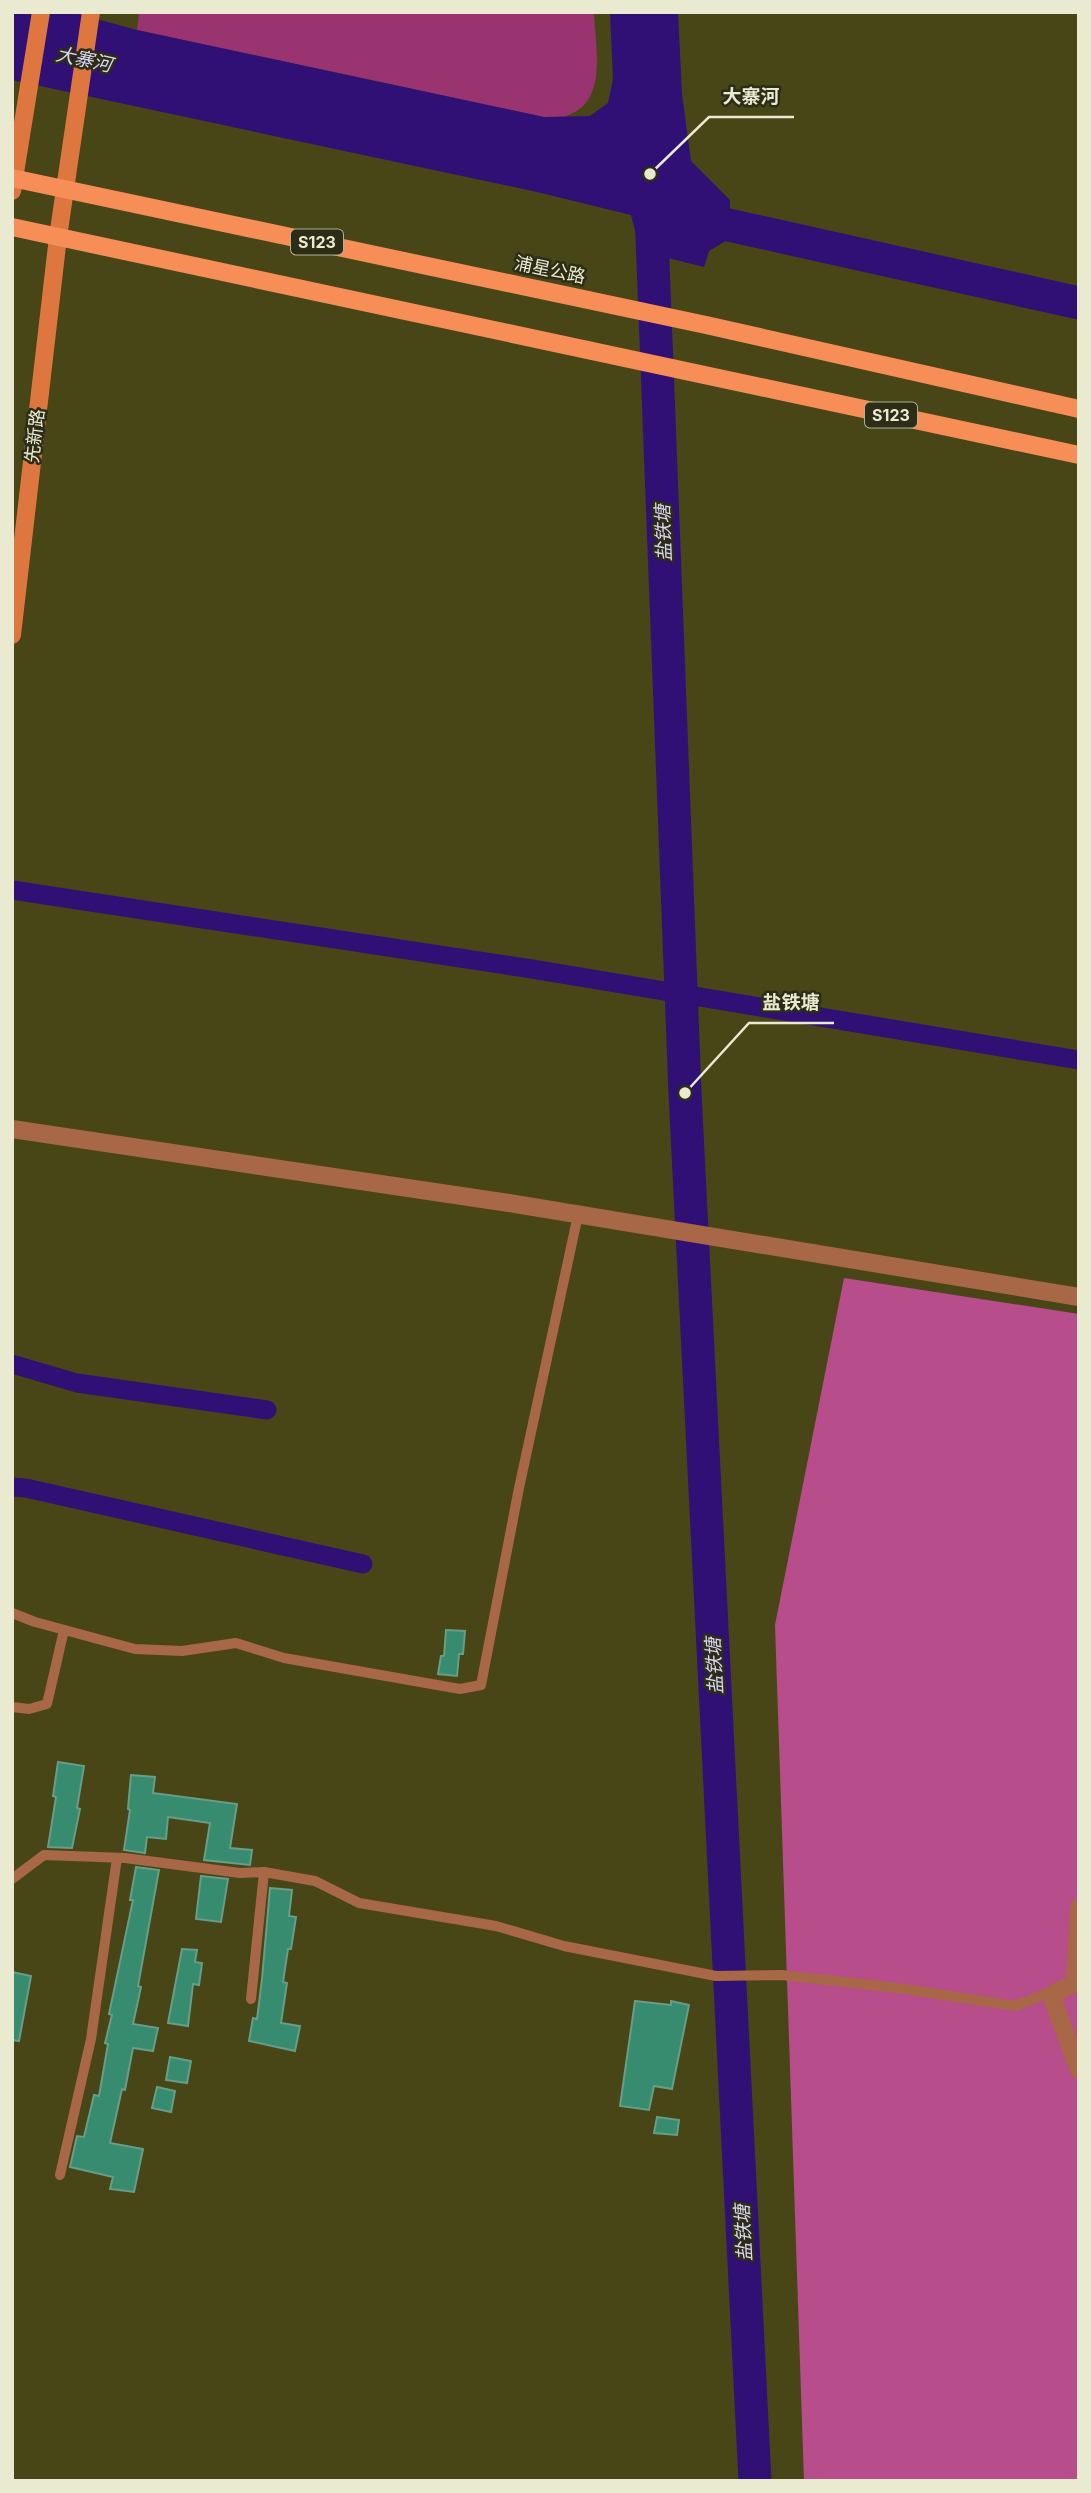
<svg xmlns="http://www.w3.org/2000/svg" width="1091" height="2493" font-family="Inter,'Noto Sans SC',sans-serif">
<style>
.green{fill:#993470}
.forest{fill:#b84d8b}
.water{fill:#301075}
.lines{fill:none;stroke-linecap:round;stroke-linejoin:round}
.canal{stroke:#301075;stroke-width:19}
.river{stroke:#301075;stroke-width:33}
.building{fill:#378b6e;stroke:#679e88;stroke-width:2}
.lane{stroke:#a86746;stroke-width:10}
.street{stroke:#a86746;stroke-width:18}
.secondary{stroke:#de773f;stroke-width:18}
.primary{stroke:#f78e57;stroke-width:18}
.labels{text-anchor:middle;stroke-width:5;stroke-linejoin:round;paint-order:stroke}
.shield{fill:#2c2c17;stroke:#b0b198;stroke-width:2}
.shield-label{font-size:16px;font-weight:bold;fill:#e9ead0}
.street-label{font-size:18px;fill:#e9ead0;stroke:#2c2c17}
.water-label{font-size:19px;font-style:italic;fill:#d8d7f2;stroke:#2c2c17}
.leader{fill:none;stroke:#e9ead0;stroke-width:2.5}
.callout-dot{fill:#e9ead0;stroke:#2c2c17;stroke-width:2.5}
.callout-label{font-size:19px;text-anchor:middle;font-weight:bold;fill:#e9ead0;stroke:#2c2c17;stroke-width:5;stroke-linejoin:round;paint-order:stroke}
</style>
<rect width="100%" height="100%" fill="#484616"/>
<path class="green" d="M139 12H594C595 46 609 103 566 116 559 119 551 117 544 117L137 30Z"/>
<polygon class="forest" points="844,1278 1079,1314 1079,2481 804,2481 775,1625"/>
<polygon class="water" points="12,12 71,12 137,30 544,117 590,116 608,103 613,79 610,12 678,12 682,94 691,161 730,200 729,239 709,251 704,267 640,251 631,215 537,192 12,80"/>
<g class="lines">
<g class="canal">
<polyline points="12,890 532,969 1079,1060"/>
<polyline points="12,1364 77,1383 267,1410"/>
<polyline points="12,1487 26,1488 363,1564"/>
</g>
<g class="river">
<polyline points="688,210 697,218 1079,303"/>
<polyline points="651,211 685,1093 755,2481"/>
</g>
</g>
<g class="building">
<polygon points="446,1630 465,1631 463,1654 459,1654 457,1676 438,1674 441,1656 444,1656"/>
<polygon points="58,1762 84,1766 77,1808 80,1809 72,1848 48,1847 56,1797 53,1796"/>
<polygon points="131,1775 155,1777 153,1793 237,1804 230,1848 252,1850 250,1865 204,1860 210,1823 168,1817 166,1839 147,1837 145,1853 124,1850 130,1810 128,1809"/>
<polygon points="136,1867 159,1870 138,1986 141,1987 133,2024 158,2028 153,2051 133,2048 125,2090 122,2089 110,2143 143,2149 134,2192 110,2189 113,2177 70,2167 77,2136 84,2137 94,2095 99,2096 108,2044 105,2043 112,2015 109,2014 133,1900 130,1900"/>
<polygon points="201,1876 228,1879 221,1922 196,1919"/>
<polygon points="270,1888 292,1890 289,1916 296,1917 291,1949 288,1949 283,1982 287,1983 281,2023 300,2026 295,2051 249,2041 253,2018 257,2019 262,1979"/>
<polygon points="182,1949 197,1950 195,1962 202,1963 199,1985 193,1984 188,2026 168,2023"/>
<polygon points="12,1972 31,1976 19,2041 12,2040"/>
<polygon points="635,2001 671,2005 671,2001 689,2005 672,2089 654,2086 649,2110 620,2106"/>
<polygon points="170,2057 191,2061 187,2083 166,2080"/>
<polygon points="157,2087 175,2091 171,2112 152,2108"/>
<polygon points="657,2117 679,2120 677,2135 654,2133"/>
</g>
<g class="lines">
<g class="lane">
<polyline points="12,1613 35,1622 135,1649 182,1651 236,1643 284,1658 460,1689 481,1685 519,1488 578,1215"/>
<polyline points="12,1707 29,1709 47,1704 64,1630"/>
<polyline points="12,1879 44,1855 125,1858 240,1873 264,1872 315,1881 359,1903 496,1926 564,1946 716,1976 782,1975 898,1988 1015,2006 1056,1990"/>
<polyline points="251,1999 264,1872"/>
<polyline points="60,2175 91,2039 117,1858"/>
</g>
<g class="street">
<polyline points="12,1129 509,1203 1079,1297"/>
<polyline points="1079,1907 1075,1983 1051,1995 1079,2070"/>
</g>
<g class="secondary">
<polyline points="12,191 41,12"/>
<polyline points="12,635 58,237 91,12"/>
</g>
<g class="primary">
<polyline points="12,178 706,325 1079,409"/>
<polyline points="12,227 1079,455"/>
</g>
</g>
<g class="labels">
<g class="shield">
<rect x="291" y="229.5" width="52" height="25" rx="5"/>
<rect x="865" y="402.5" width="52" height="25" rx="5"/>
</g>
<g class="shield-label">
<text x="317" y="248">S123</text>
<text x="891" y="421">S123</text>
</g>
<g class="street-label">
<text transform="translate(550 270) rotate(12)" y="6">浦星公路</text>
<text transform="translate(35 436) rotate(-83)" y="6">先新路</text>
</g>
<g class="water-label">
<text transform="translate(84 59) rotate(12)" y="7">大寨河</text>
<text transform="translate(663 533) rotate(-92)" y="7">盐铁塘</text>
<text transform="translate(714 1666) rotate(-93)" y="7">盐铁塘</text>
<text transform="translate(743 2233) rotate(-93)" y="7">盐铁塘</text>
</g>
</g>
<path class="leader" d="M650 174L709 117H794M685 1093L749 1023H834"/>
<g class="callout-dot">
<circle cx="650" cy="174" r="7"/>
<circle cx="685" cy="1093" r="7"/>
</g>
<g class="callout-label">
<text x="751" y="103">大寨河</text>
<text x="791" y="1009">盐铁塘</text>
</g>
<rect width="1091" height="2493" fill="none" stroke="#e9ead0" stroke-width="28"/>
</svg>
